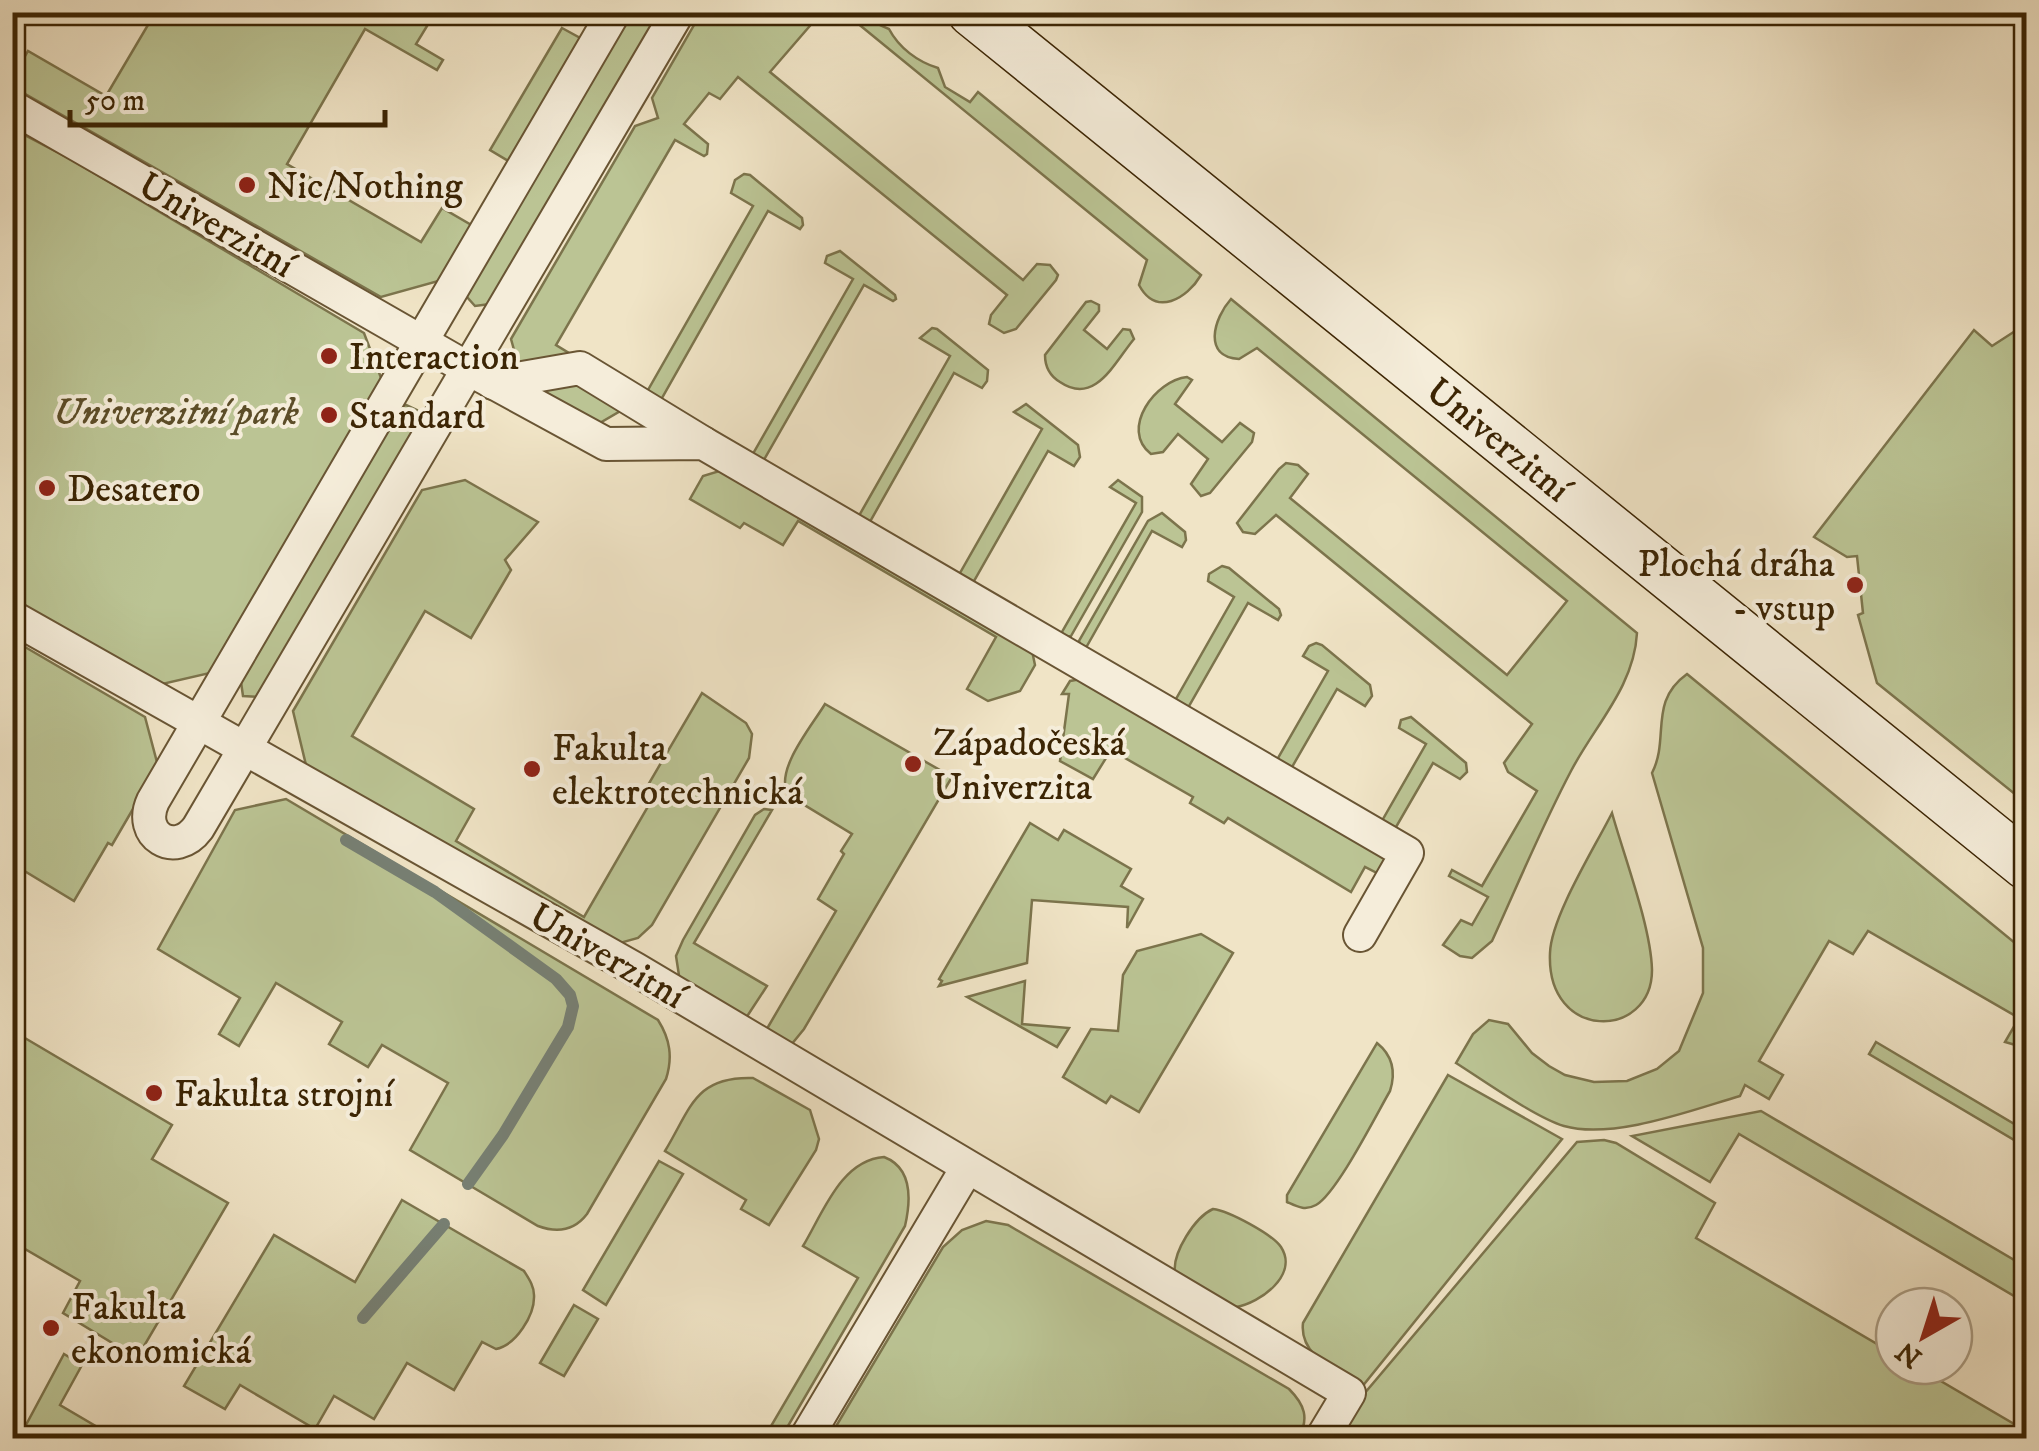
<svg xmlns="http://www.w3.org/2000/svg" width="2039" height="1451" font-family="'IM FELL DW Pica',serif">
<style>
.green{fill:#bbc494;stroke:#7c744c;stroke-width:2.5}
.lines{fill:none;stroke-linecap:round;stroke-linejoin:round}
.stream{stroke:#778074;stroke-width:12}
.street-casing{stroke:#695534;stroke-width:36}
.secondary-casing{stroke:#3c2504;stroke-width:51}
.street{stroke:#f5edda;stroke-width:32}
.secondary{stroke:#f5edda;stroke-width:48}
.poi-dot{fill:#8f2418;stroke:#f5edda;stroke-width:4}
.labels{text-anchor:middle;stroke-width:8;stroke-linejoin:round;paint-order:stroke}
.poi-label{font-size:38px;fill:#3c2504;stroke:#f5edda;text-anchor:start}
.street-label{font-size:38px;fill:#3c2504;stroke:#f5edda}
.park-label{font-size:38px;font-style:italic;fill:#5c4d28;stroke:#f5edda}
</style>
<rect width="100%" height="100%" fill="#f0e4c6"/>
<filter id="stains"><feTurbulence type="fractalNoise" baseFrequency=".002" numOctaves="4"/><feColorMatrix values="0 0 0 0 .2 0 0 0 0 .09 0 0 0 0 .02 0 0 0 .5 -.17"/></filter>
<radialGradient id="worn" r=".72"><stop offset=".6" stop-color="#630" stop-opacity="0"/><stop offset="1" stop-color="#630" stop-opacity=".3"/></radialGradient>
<g class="green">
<polygon points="155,13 435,13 416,44 443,60 437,70 365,29 287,164 421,242 442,208 473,226 442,280 381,297 13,87 13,77 28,51 106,96"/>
<polygon points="628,13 659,13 490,304 475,306 467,297 467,291"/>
<polygon points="701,13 821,13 770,72 1023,280 1037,264 1050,265 1058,275 1056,280 1016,329 1004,333 989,324 991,315 1007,295 738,77 720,99 709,93 684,124 708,144 707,154 704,156 675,140 556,345 582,361 519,368 511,339 635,126 658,118 652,98"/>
<path d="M845 13C863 12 872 23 889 29 899 48 918 62 938 68L945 87 970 102 978 92 1201 275C1187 299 1156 317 1139 285L1147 260Z"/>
<polygon points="562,28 582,39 510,162 490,150"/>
<polygon points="13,129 72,160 364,333 383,383 210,673 158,685 13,599"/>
<polygon points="744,174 750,175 802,218 803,225 800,229 768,211 658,405 644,397 753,206 731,193 735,180"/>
<polygon points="840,251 895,295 896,299 893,301 864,285 761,465 750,459 853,279 825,263 827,256"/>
<path d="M1231 299 1637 633C1634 687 1595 725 1571 771 1542 826 1518 884 1492 941L1472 958 1460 956 1443 945 1461 920 1472 925 1488 897 1449 876 1452 870 1482 886 1537 791 1508 772 1504 763 1532 724 1276 515 1255 534 1243 532 1237 523 1279 469 1286 463 1298 465 1308 474 1290 498 1507 675 1567 601 1257 348 1239 359C1202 357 1214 318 1231 299Z"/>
<path d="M1091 301 1099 305V311L1084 330 1107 349 1123 329 1130 330 1134 339C1114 363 1095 406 1060 382 1050 376 1045 367 1045 355L1086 302Z"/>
<polygon points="2026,324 2026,803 1877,683 1858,615 1863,613 1857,556 1847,557 1814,537 1974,330 1992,346"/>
<polygon points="932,328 937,329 988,370 987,381 982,388 954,373 867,527 856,521 950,356 920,338"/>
<polygon points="580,374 622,410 598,424 529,384"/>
<path d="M1187 377 1192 380 1175 404 1222 442 1240 423 1254 433 1252 442 1210 493 1201 496 1191 484 1208 459 1178 434 1163 452 1151 454C1119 429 1156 380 1187 377Z"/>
<polygon points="1026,404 1078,445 1080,457 1074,466 1048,451 970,588 956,580 1042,429 1014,412"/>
<polygon points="406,405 417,410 419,422 258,697 243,696 241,682 399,409"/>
<polygon points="729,468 1031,646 1035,665 1020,691 988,701 967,689 996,637 798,521 783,545 744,523 740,528 690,499 703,476"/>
<polygon points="465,480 538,522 505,560 511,570 471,638 425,611 352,736 474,809 456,841 584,917 657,791 648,785 702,693 746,723 752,734 749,758 652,925 638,938 620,943 306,765 293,711 422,490"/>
<polygon points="1118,480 1142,497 1142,512 1071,636 1058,639 1136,503 1110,487"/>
<polygon points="1162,513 1185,532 1186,540 1182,547 1152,531 1083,653 1079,641 1148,521"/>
<polygon points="1222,566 1229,568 1279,609 1281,615 1278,620 1248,603 1185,713 1172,706 1234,597 1208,581 1209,574"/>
<polygon points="13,640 145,717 158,766 112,845 108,843 74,901 13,864"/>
<polygon points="1316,643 1322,645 1370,685 1372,696 1365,706 1337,689 1288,774 1274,765 1328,671 1303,656 1309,646"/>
<path d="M1687 674 2026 952V1048L2005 1042 2019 1018 1868 931 1853 954 1829 941 1759 1061 1783 1075 1769 1099 1745 1085 1740 1096C1692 1110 1613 1140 1564 1126 1536 1118 1483 1080 1456 1063L1473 1034 1489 1020 1508 1024 1532 1053 1549 1066 1565 1075 1594 1082 1627 1081 1657 1069 1679 1051 1703 993V948L1652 773C1670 738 1648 702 1687 674Z"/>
<polygon points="1087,678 1394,857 1383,876 1365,867 1351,892 1228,818 1224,823 1190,803 1193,797 1111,750 1093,779 1060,761 1069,694 1062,694 1070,681"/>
<path d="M825 704 952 777 804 1029 791 1045 767 1034 768 1027 836 911 818 899 844 854 841 851 852 834 788 795C774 770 812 726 825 704Z"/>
<polygon points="1411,717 1466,763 1467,772 1460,779 1433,763 1392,834 1379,826 1426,744 1399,728 1401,720"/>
<path d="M286 799 658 1020C670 1039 673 1057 666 1079L587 1214C574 1231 557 1233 538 1226L410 1150 448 1083 382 1045 368 1067 329 1044 342 1022 276 983 239 1046 219 1034 240 998 158 949 235 810Z"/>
<polygon points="764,809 772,810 694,943 767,986 746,1018 680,982 676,956 683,940 755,815"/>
<path d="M1612 813C1624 856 1651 927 1652 970 1652 1040 1546 1042 1550 953 1551 917 1595 847 1612 813Z"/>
<polygon points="1030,823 1058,840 1064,830 1131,869 1121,886 1143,899 1127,928 1128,907 1032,900 1027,963 939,986 942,981 939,979"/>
<polygon points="1201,934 1233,953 1139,1112 1111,1096 1106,1103 1063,1077 1091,1029 1118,1031 1123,975 1137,951"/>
<polygon points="1025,981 1022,1024 1069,1028 1057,1047 967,997"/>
<polygon points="13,1031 172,1125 152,1159 228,1203 137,1358 63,1313 80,1281 13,1242"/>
<polygon points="1876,1042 2026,1131 2026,1147 1869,1054"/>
<path d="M1377 1043C1392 1055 1396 1072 1390 1091 1376 1115 1337 1193 1316 1205 1305 1211 1298 1207 1287 1202V1195Z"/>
<path d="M1448 1075 1562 1139 1361 1388C1337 1371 1299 1356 1303 1323Z"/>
<path d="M753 1078 810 1110 819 1139 816 1150 769 1225 741 1209 746 1200 665 1151C691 1108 695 1076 753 1078Z"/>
<polygon points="1761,1111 2026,1267 2026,1303 1739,1134 1710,1182 1632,1136"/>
<polygon points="1604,1140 1616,1143 1715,1203 1696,1238 1894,1354 1894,1366 1915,1366 2026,1431 2026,1438 1335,1438 1353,1407 1577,1142"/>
<path d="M884 1157C913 1168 911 1200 905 1226L781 1438H764L858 1278 803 1246C823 1213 841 1160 884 1157Z"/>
<polygon points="659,1161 683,1174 606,1305 583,1290"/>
<path d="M402 1200 524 1271C529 1279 534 1286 534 1295 535 1315 516 1345 496 1349L482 1342 454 1390 407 1363 374 1419 334 1396 315 1429 240 1385 225 1409 184 1386 274 1235 355 1282Z"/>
<path d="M1213 1209C1229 1211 1272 1234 1281 1247 1299 1275 1260 1303 1236 1307L1175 1273C1172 1253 1195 1217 1213 1209Z"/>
<path d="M986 1221 1008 1225 1289 1389C1305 1405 1309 1418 1299 1438H829L943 1247 962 1230Z"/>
<polygon points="574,1305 598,1319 564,1376 540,1363"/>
<polygon points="64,1354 82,1365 60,1405 116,1438 19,1438"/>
</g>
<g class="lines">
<g class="stream">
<polyline points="346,840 435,892 556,979 570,995 573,1006 568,1027 503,1135 468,1184"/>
<polyline points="363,1318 444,1224"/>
</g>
<defs>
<g id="street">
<path d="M614 12 153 801C137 835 175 859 198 828L678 12"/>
<polyline points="12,107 467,368 606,444 703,443 1407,853 1360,935"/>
<polyline points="493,383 580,368 703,443"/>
<polyline points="12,617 635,969 1349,1393 1322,1438"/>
<polyline points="806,1438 967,1168"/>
</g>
<polyline id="secondary" points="972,12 2026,865"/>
</defs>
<use href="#street" class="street-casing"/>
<use href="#secondary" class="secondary-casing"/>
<use href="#street" class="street"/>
<use href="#secondary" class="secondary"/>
</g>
<g class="poi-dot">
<circle cx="247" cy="185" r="10"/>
<circle cx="329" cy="356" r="10"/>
<circle cx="329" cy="415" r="10"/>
<circle cx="47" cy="488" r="10"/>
<circle cx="1855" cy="585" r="10"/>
<circle cx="913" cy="764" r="10"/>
<circle cx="532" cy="769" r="10"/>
<circle cx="154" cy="1093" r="10"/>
<circle cx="51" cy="1328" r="10"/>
</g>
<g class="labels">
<g class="poi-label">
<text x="267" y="198">Nic/Nothing</text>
<text x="349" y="369">Interaction</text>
<text x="349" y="428">Standard</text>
<text x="67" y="501">Desatero</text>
<text x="1835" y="576" text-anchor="end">Plochá dráha<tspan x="1835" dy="44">- vstup</tspan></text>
<text x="933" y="755">Západočeská<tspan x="933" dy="44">Univerzita</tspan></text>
<text x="552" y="760">Fakulta<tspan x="552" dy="44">elektrotechnická</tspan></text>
<text x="174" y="1106">Fakulta strojní</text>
<text x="71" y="1319">Fakulta<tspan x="71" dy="44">ekonomická</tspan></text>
</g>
<g class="street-label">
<text transform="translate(217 224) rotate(30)" y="13">Univerzitní</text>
<text transform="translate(1499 439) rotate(39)" y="13">Univerzitní</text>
<text transform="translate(608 955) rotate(30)" y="13">Univerzitní</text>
</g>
<g class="park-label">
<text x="176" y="424">Univerzitní park</text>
</g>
</g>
<rect width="2039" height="1451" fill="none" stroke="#f0e4c6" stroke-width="50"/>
<rect x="15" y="15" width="2009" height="1421" fill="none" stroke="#3c2504" stroke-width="5"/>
<rect x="25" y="25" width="1989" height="1401" fill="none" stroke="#3c2504" stroke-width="2.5"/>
<g transform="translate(1924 1336) rotate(219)"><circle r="48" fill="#f5edda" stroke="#ab9d84" stroke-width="2.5"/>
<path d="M0-8L18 38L0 25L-18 38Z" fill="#8f2418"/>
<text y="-15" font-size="28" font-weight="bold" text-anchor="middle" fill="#3c2504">N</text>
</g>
<path d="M70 110v15h315v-15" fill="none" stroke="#3c2504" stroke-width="5"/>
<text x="85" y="110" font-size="30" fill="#3c2504" stroke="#f5edda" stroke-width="8" paint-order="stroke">50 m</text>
<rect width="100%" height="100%" filter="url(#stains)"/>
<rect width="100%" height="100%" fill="url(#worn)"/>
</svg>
